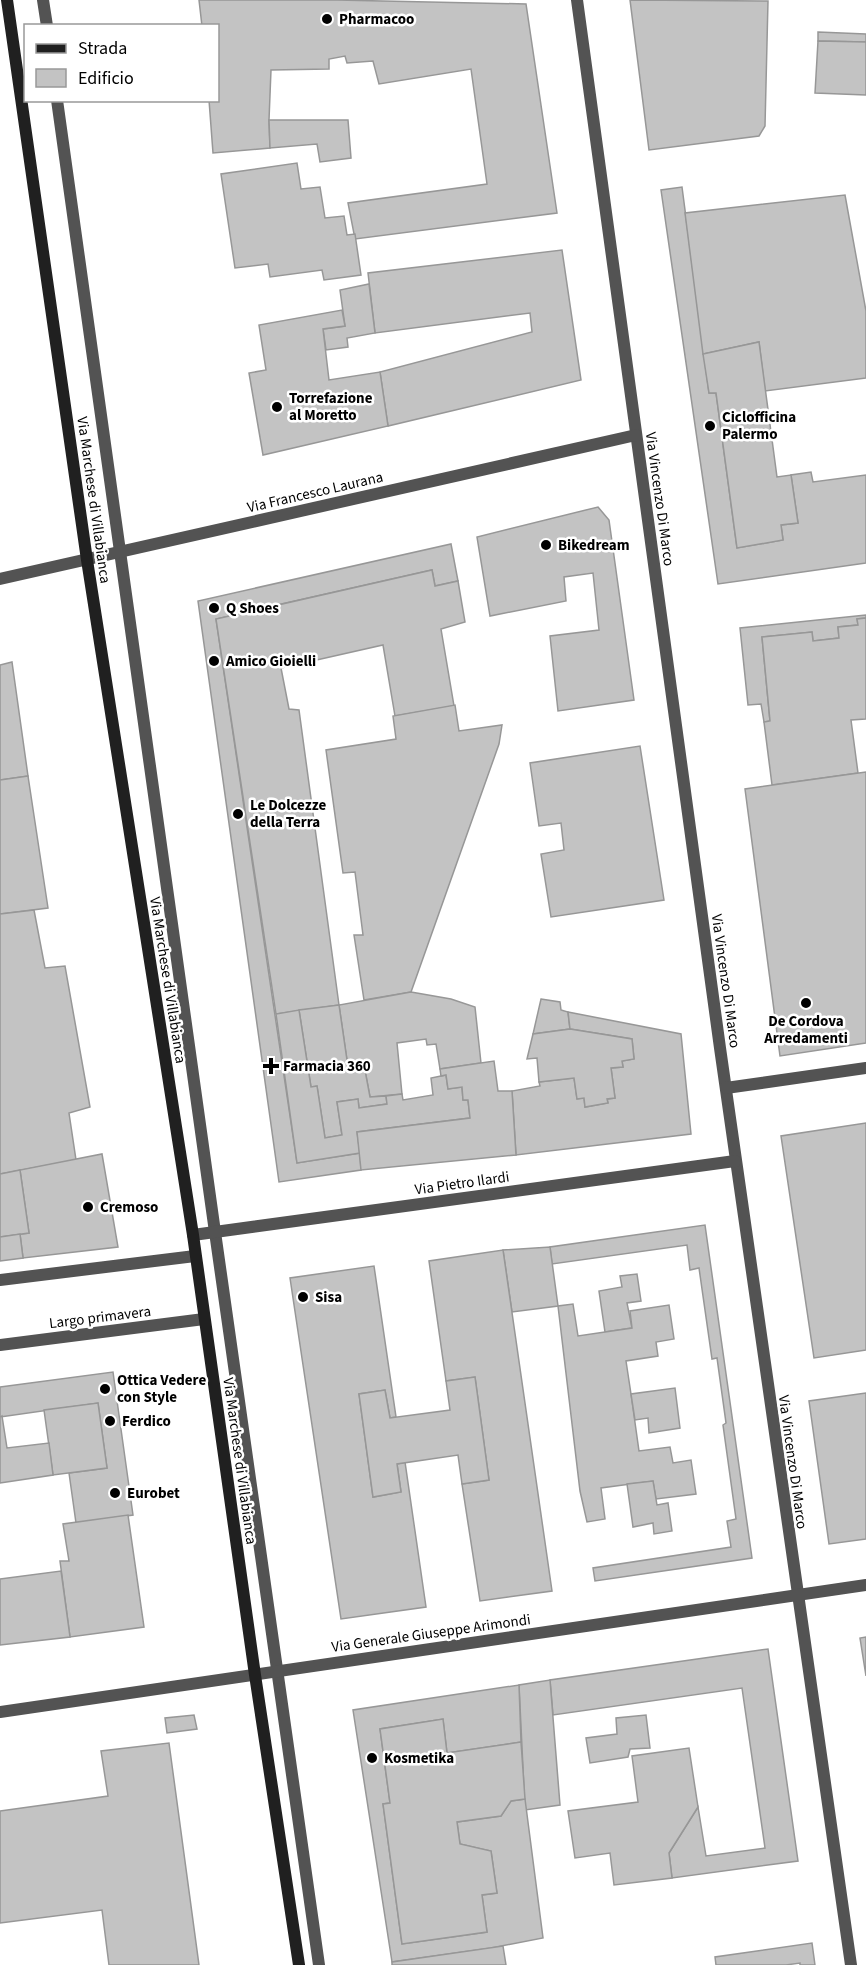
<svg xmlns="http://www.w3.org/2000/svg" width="866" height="1965" font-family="'Source Sans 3',sans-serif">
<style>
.building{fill:#c3c3c3;stroke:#979797;stroke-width:1.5}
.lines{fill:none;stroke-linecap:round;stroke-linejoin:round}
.street{stroke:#535353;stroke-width:12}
.secondary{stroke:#202020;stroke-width:12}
.poi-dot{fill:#000;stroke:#fff;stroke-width:2}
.labels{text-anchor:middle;stroke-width:5;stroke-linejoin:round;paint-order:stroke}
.poi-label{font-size:15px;font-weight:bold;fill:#000;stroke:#fff;text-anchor:start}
.street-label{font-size:15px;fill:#000;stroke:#fff}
</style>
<rect width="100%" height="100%" fill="#fff"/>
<g class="building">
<polygon points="199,0 336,0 526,4 557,213 355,239 348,203 487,184 471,69 379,84 373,61 347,63 345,56 329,59 329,69 271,70 269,120 270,148 213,153 209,100 218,100 218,26 202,26"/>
<polygon points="630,0 768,1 765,126 759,136 649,150"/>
<polygon points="818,32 866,34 866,42 818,41"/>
<polygon points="818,41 866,42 866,95 815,93"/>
<polygon points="269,120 348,120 351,158 320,162 317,144 270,148"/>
<polygon points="297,163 301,189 320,187 325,218 344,216 347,235 355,234 361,275 324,280 322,270 270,277 268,264 235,268 221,174"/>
<polygon points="682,187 709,393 716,393 737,548 783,540 781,525 798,523 791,475 811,472 813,482 866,475 866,563 718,584 661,190"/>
<polygon points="845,195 866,311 866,378 765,391 759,342 703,354 685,213"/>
<polygon points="562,250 581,380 388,426 380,372 532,332 530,313 375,333 368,273"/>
<polygon points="369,284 375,333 347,338 348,347 326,350 323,329 345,326 340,290"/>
<polygon points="342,310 345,326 323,329 329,380 380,372 388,426 263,455 249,373 266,370 259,325"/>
<polygon points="759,342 777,477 791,475 798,523 781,525 783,540 737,548 716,393 709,393 703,354"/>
<polygon points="598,507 609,520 634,700 558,711 550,636 599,630 593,573 564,577 566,601 490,616 477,537"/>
<polygon points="451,544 458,581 435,586 432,570 216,619 297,1163 360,1153 361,1170 279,1182 198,601"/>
<polygon points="432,570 435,586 458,581 465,622 441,629 454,706 395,716 383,645 281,668 289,709 299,710 339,1005 276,1014 216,619"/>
<polygon points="866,615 866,618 857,619 858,625 838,627 839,638 813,641 812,632 762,637 770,721 764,722 761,704 748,705 740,628"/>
<polygon points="866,618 866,719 851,720 858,773 772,785 764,722 770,721 762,637 812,632 813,641 839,638 838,627 858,625 857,619"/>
<polygon points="12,662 28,776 0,780 0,665"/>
<polygon points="455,705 459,731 502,725 499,744 411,992 364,1000 354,935 363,935 355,872 343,873 326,750 396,739 393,716"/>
<polygon points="640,746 664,900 551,917 541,854 564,850 561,823 539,826 530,763"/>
<polygon points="866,772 866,1043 780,1056 745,789"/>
<polygon points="28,776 48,908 0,914 0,780"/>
<polygon points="34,910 45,968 65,966 90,1107 69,1113 76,1160 0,1174 0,914"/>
<polygon points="411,992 451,999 475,1007 481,1063 440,1069 436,1044 427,1045 426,1039 397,1043 402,1094 370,1097 364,1065 348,1067 339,1005"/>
<polygon points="541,999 560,1002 561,1010 568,1012 570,1029 533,1034"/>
<polygon points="339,1005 348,1067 364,1065 370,1097 386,1096 387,1104 359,1108 358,1099 337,1102 342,1135 325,1138 317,1086 311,1087 299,1010"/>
<polygon points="299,1010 311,1087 317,1086 325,1138 342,1135 337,1102 358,1099 359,1108 387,1104 386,1096 402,1094 403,1100 433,1095 431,1078 446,1075 448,1089 462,1087 463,1100 468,1100 470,1118 357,1132 360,1153 297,1163 276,1014"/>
<polygon points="568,1012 681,1034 691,1134 516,1155 512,1091 540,1086 539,1082 574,1078 577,1099 584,1098 585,1107 608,1103 607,1099 615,1098 611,1068 623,1067 622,1061 634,1059 632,1039 570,1029"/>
<polygon points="570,1029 632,1039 634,1059 622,1061 623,1067 611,1068 615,1098 607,1099 608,1103 585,1107 584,1098 577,1099 574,1078 539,1082 537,1058 527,1059 533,1034"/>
<polygon points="494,1061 498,1091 512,1091 516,1155 361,1170 357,1132 470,1118 468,1100 463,1100 462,1087 448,1089 446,1075 441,1076 440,1069"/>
<polygon points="866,1123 866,1350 814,1358 781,1136"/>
<polygon points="102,1154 118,1247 23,1258 20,1234 29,1233 20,1170"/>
<polygon points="20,1170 29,1233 0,1237 0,1174"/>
<polygon points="705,1225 752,1558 595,1581 593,1568 731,1547 727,1521 736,1519 723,1425 726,1423 717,1358 712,1359 699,1268 690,1270 687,1245 552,1264 550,1247"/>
<polygon points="20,1234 23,1258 0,1261 0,1237"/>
<polygon points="550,1247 558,1306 512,1312 503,1250"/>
<polygon points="503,1250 552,1591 480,1601 462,1484 489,1480 475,1377 446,1381 429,1261"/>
<polygon points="374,1266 396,1417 390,1418 385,1390 359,1394 373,1497 401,1492 397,1464 405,1462 426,1607 341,1619 290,1278"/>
<polygon points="637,1274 641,1301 627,1303 632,1328 605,1332 599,1291 622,1287 620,1276"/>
<polygon points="573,1304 578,1336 632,1328 630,1311 669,1305 674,1339 656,1342 658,1356 626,1361 631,1394 639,1451 670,1447 673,1463 691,1460 696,1494 656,1499 653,1481 601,1488 605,1519 587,1522 580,1491 558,1306"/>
<polygon points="113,1372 133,1515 76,1523 69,1473 107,1468 98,1403 0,1417 0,1387"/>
<polygon points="475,1377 489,1480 462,1484 458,1455 397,1464 401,1492 373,1497 359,1394 385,1390 390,1418 450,1410 446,1381"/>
<polygon points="675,1388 680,1428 649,1433 648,1418 635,1420 631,1394"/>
<polygon points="866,1393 866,1539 829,1544 809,1401"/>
<polygon points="98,1403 107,1468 53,1475 44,1410"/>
<polygon points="2,1416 7,1448 49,1443 53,1475 0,1483 0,1417"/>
<polygon points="653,1481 657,1505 668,1503 672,1531 654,1534 653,1523 633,1527 627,1484"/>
<polygon points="128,1515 144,1627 70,1637 60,1561 69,1561 63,1524"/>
<polygon points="61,1571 70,1637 0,1645 0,1579"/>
<polygon points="866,1637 866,1676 860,1638"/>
<polygon points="768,1649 798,1861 672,1878 669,1853 698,1807 706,1856 765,1848 742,1688 553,1715 550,1680"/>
<polygon points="550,1680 560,1805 525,1810 519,1685"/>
<polygon points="519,1685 521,1742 447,1753 443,1719 380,1729 390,1803 383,1804 402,1944 487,1932 482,1895 497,1893 491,1851 460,1844 457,1822 501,1816 511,1801 525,1799 543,1938 491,1948 392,1962 353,1710"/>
<polygon points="194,1715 197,1729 167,1733 165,1718"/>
<polygon points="646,1715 650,1748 630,1749 628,1757 590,1763 586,1738 617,1734 616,1718"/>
<polygon points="443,1719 447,1753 521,1742 525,1799 511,1801 501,1816 457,1822 460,1844 491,1851 497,1893 482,1895 487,1932 402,1944 383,1804 390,1803 380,1729"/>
<polygon points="169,1743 199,1965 109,1965 102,1910 0,1923 0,1811 108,1796 101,1751"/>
<polygon points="689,1748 698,1807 669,1853 672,1878 614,1885 610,1853 575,1858 568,1811 638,1802 632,1756"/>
<polygon points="812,1943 815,1965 800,1965 800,1963 786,1965 716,1965 715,1957"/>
<polygon points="503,1946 506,1965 392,1965 392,1962"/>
</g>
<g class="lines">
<g class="street">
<polyline points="43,0 47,26"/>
<path d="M577 0C666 655 754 1311 851 1965"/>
<polyline points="57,100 215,1232 319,1965"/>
<polyline points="0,579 636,435"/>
<polyline points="726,1088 866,1068"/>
<polyline points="193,1235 735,1161"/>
<polyline points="0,1280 195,1256"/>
<polyline points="0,1345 204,1319"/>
<polyline points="0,1712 866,1585"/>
</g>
<polyline class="secondary" points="7,0 87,560 193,1235 255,1675 299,1965"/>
</g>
<g class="poi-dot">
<circle cx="327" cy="19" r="6"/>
<circle cx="277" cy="407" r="6"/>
<circle cx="710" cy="426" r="6"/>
<circle cx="546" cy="545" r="6"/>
<circle cx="214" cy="608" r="6"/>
<circle cx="214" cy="661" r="6"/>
<circle cx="238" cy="814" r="6"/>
<circle cx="806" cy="1003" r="6"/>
<path d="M268 1057h6v6h6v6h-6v6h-6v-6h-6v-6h6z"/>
<circle cx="88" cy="1207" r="6"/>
<circle cx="303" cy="1297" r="6"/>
<circle cx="105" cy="1389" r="6"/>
<circle cx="110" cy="1421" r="6"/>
<circle cx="115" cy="1493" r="6"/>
<circle cx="372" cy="1758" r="6"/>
</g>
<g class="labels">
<g class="poi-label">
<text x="339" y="24">Pharmacoo</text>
<text x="289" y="403">Torrefazione<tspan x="289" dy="17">al Moretto</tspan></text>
<text x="722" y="422">Ciclofficina<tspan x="722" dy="17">Palermo</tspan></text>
<text x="558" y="550">Bikedream</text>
<text x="226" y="613">Q Shoes</text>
<text x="226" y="666">Amico Gioielli</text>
<text x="250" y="810">Le Dolcezze<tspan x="250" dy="17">della Terra</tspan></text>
<text x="806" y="1026" text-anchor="middle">De Cordova<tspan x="806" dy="17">Arredamenti</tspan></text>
<text x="283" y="1071">Farmacia 360</text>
<text x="100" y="1212">Cremoso</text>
<text x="315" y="1302">Sisa</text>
<text x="117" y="1385">Ottica Vedere<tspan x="117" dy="17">con Style</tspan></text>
<text x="122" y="1426">Ferdico</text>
<text x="127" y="1498">Eurobet</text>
<text x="384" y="1763">Kosmetika</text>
</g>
<g class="street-label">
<text transform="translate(315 492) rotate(-13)" y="5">Via Francesco Laurana</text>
<text transform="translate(660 499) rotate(82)" y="5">Via Vincenzo Di Marco</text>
<text transform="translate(94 500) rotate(82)" y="5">Via Marchese di Villabianca</text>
<text transform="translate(168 980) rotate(81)" y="5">Via Marchese di Villabianca</text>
<text transform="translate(726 981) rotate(82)" y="5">Via Vincenzo Di Marco</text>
<text transform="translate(462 1183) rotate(-8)" y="5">Via Pietro Ilardi</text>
<text transform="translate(100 1317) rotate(-7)" y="5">Largo primavera</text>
<text transform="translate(240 1461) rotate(82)" y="5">Via Marchese di Villabianca</text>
<text transform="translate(793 1462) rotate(82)" y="5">Via Vincenzo Di Marco</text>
<text transform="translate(431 1633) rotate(-8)" y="5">Via Generale Giuseppe Arimondi</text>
</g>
</g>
<rect x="24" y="24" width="195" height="78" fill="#ffffff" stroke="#999999" stroke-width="1.5"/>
<rect x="36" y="44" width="30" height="9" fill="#202020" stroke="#999999" stroke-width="1.5"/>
<text x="78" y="54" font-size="18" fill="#000000">Strada</text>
<rect x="36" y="69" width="30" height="18" fill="#c3c3c3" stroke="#999999" stroke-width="1.5"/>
<text x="78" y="84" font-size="18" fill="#000000">Edificio</text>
</svg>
